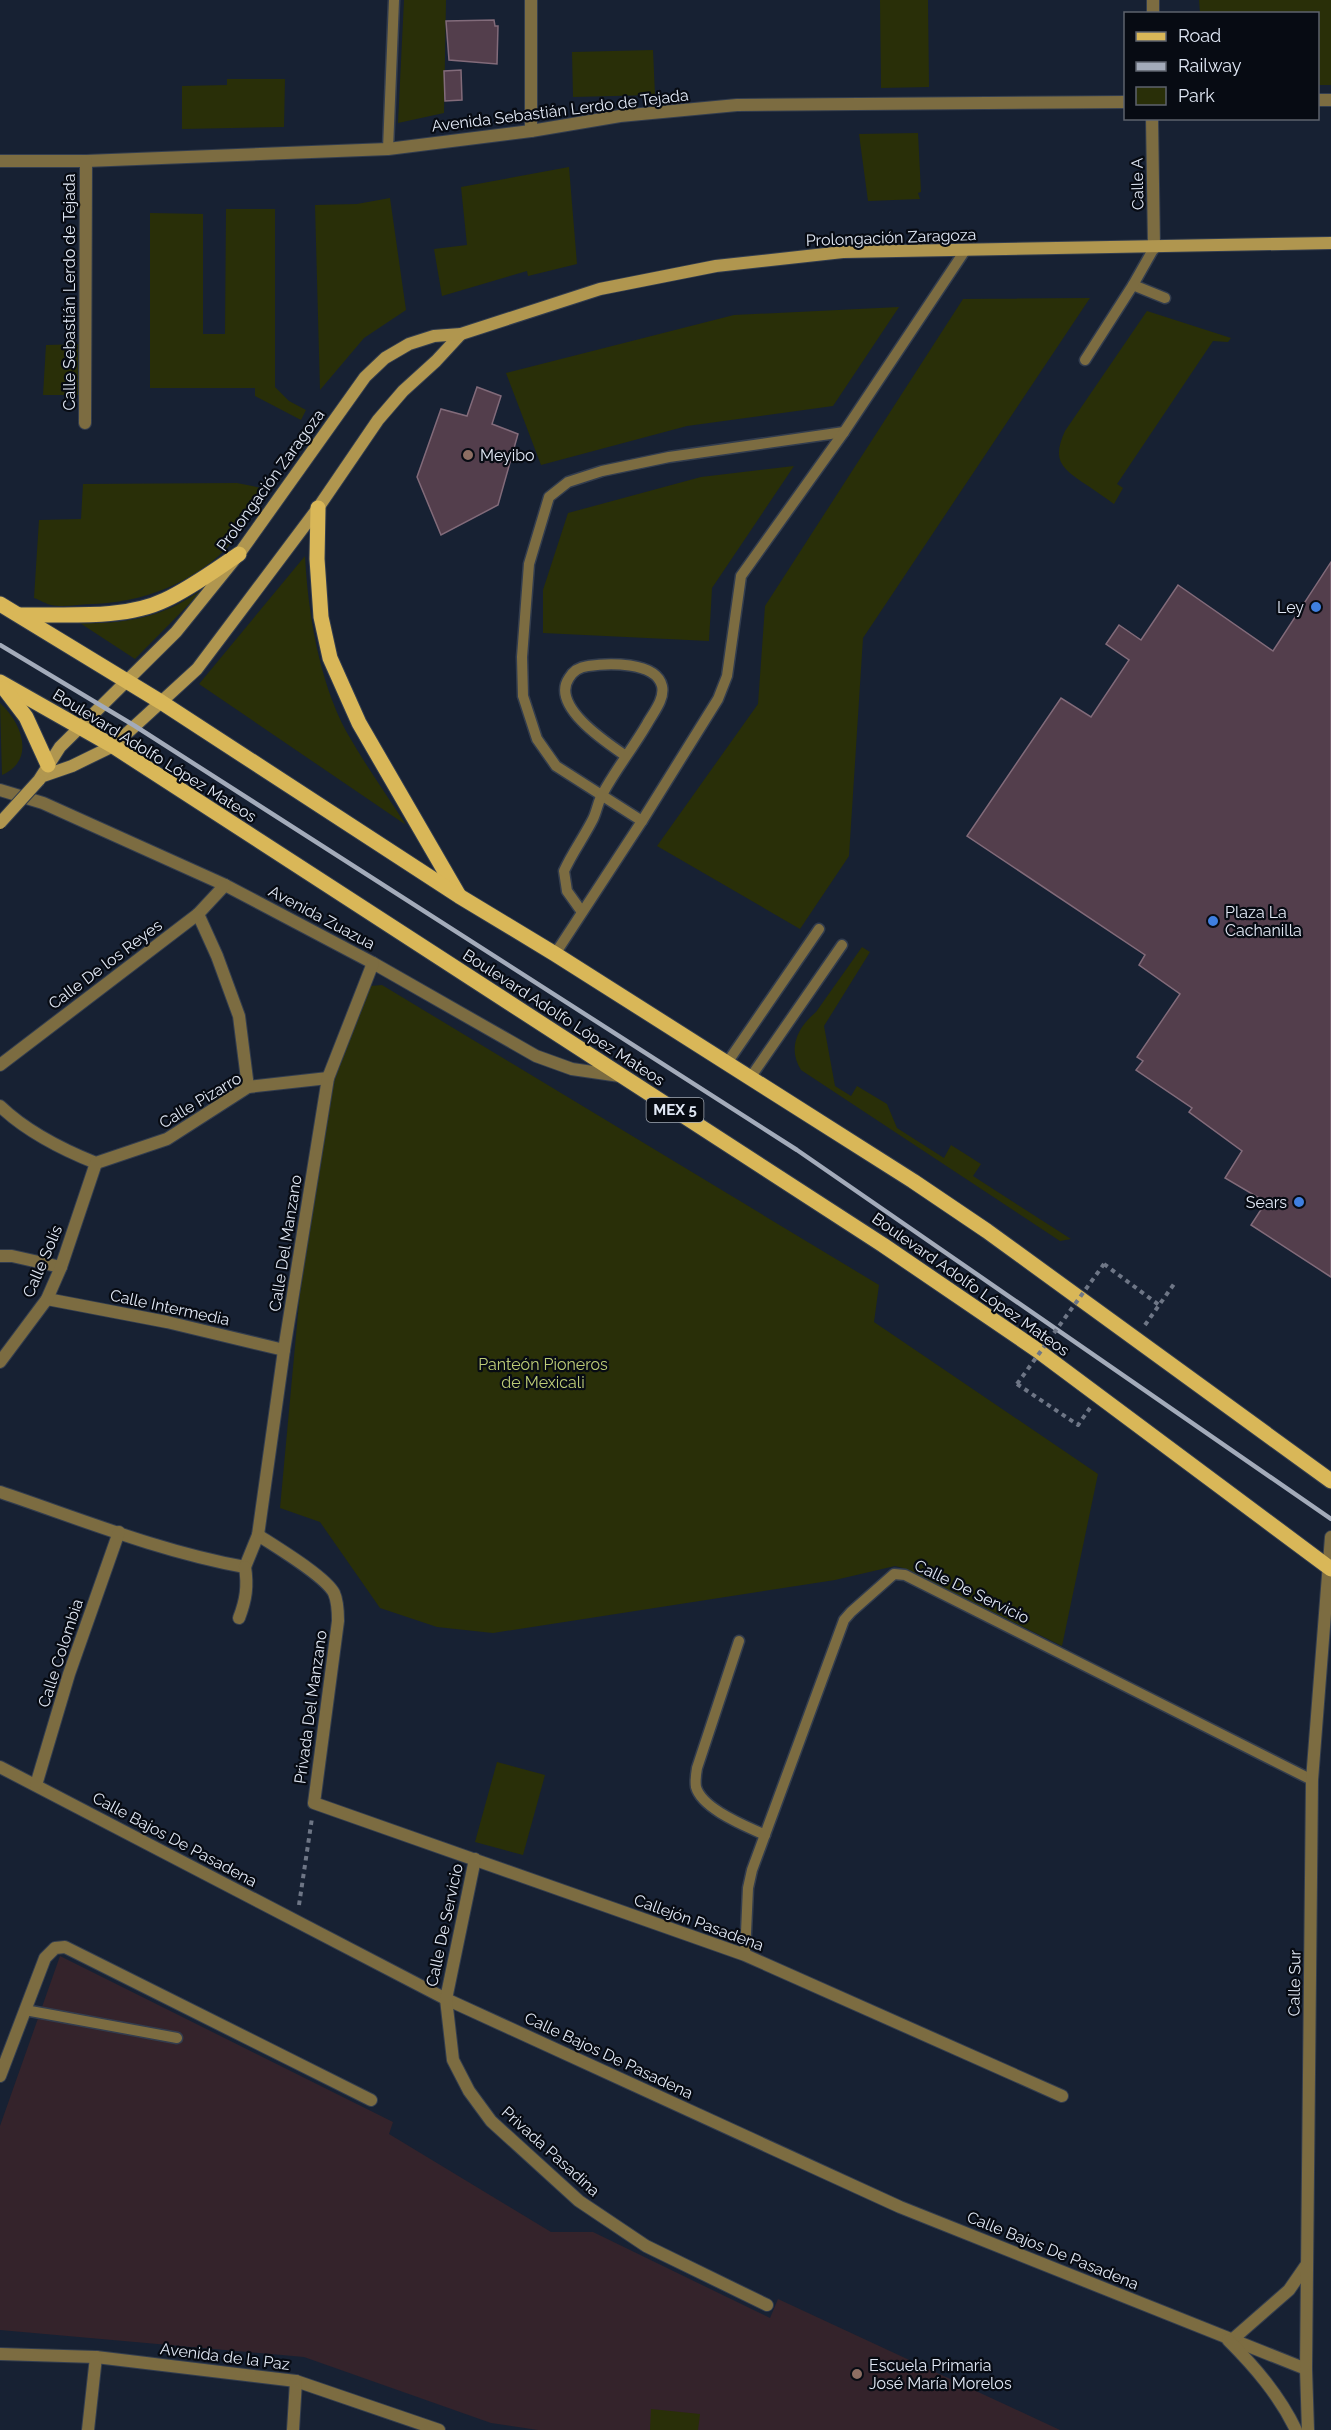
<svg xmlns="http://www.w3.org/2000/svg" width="1331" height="2430" font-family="Raleway,sans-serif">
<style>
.education{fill:#34232b}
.green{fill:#292f08}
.building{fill:#533e4c;stroke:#826b7a;stroke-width:1.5}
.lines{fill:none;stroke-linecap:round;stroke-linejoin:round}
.lane-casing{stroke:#333d4e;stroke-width:13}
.street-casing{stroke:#333d4e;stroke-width:14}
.secondary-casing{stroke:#333d4e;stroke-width:14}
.primary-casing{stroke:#333d4e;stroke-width:17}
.path{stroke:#6e7686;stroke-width:4;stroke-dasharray:4.5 4.5;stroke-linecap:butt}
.lane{stroke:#7c6c41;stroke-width:10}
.street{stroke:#7c6c41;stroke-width:12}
.secondary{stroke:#b0964f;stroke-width:12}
.primary{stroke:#d9b758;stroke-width:15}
.rail{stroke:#a3abba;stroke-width:4.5}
.secondary-bridge-casing{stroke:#333d4e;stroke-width:14;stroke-linecap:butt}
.path-bridge{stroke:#6e7686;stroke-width:4;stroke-dasharray:4.5 4.5;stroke-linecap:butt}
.secondary-bridge{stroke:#b0964f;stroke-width:12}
.education-dot{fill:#8d6e63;stroke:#070b13;stroke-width:2}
.shop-dot{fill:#3f7fe0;stroke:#070b13;stroke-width:2}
.labels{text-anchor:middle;stroke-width:4.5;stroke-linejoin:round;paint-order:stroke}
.shield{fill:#070b13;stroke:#a0a6b1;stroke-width:1.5}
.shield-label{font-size:15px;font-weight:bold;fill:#e1e8f5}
.street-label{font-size:16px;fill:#e1e8f5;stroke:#070b13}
.poi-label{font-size:16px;fill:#e1e8f5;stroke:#070b13;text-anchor:start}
.park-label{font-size:16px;fill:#bdcc77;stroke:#070b13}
</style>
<rect width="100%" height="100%" fill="#172133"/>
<polygon class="education" points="60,1956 393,2122 389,2134 551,2232 593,2232 770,2318 778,2299 1060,2430 538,2430 491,2423 304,2357 0,2330 0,2126"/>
<g class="green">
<polygon points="404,0 446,0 444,113 398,123"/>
<polygon points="880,0 928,0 929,87 881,88"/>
<polygon points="1199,0 1331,0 1331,85 1318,85 1318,14 1200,13"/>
<polygon points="653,50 655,95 573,97 572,52"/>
<polygon points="227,79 285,79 284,127 182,129 182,86 227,85"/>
<polygon points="918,133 921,192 918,193 920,199 868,201 859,134"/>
<polygon points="569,167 577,264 528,276 527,271 442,296 434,249 467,245 461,187"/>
<polygon points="390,198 406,310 364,338 320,390 315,205 357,204"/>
<polygon points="226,209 275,209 275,387 289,401 306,410 301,420 255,396 255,388 150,388 150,213 203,214 203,334 225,334"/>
<polygon points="1090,298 863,638 849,856 800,929 657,846 758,704 765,606 963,299"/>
<polygon points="899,307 833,406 687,426 541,465 506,373 734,315"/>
<path d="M1147 311 1231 338 1228 342 1213 341 1117 484 1123 488 1114 504C1103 496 1093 489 1082 482 1059 466 1053 458 1065 431Z"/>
<polygon points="85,344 82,395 43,395 46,345"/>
<polygon points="794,466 712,588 709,641 543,633 543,590 568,513 701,477"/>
<path d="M237 483 262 488C253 508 242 532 227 548 191 584 143 602 93 604 80 604 64 608 51 605 46 604 40 600 34 598L39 520 81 519 83 484Z"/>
<path d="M305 556C308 613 319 680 346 731 364 763 386 794 406 825L199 684Z"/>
<path d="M205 588 135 659 80 623C109 624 140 621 168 609 181 604 193 595 205 588Z"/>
<path d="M0 703C22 723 36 760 2 775Z"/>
<path d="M862 947 870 952 824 1026 835 1086 851 1096 857 1086 887 1104 897 1128 944 1158 951 1145 981 1164 973 1176 1071 1239 1060 1241 801 1070C787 1048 798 1027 816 1012Z"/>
<polygon points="382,985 879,1285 874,1322 1098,1474 1062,1646 903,1568 895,1566 835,1580 493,1633 437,1627 380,1608 320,1522 280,1508 300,1292 334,1081 370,986"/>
<polygon points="497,1762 545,1775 523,1855 475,1842"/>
<polygon points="651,2409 700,2414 698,2430 650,2430"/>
</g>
<g class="building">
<polygon points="494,20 495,26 498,26 497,64 449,60 446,21"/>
<polygon points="461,70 462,100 445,101 444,71"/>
<polygon points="477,387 501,396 492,424 518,434 498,505 441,535 417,477 441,409 467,416"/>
<polygon points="1331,562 1331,1277 1251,1225 1266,1202 1225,1178 1242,1151 1189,1112 1192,1108 1136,1070 1143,1061 1137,1057 1180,994 1139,965 1145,955 967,836 1061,698 1091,717 1129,660 1106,644 1119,625 1141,640 1178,585 1273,651"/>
</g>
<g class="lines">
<defs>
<g id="lane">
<polyline points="388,149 394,0"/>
<polyline points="1133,285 1165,298"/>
<polyline points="1085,360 1133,285 1154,248"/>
<polyline points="642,821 556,766 537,739 523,696 522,657 529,564 549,497 568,482 602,471 669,457 844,432"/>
<path d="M582 912 567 891 564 871C572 853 584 837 593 819 597 811 598 801 603 793 616 769 633 748 647 724 653 713 665 699 662 686 656 661 607 663 588 666 580 667 573 671 569 678 550 706 607 743 626 756"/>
<polyline points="555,954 642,821 718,699 727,676 741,576 844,432 966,249"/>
<polyline points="727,1063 819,929"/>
<polyline points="750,1078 842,945"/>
<path d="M739 1641 697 1768C696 1774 695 1781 696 1787 702 1809 746 1826 765 1835"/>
<polyline points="745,1955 748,1888 752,1870 844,1620 851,1612 894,1574 905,1575 1312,1780"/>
<polyline points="25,2010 177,2038"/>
</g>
<g id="street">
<polyline points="1153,14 1153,0"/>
<polyline points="1318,100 1331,100"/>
<polyline points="1152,118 1154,248"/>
<polyline points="531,131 531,0"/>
<polyline points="0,161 86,161 388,149 531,131 620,116 737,105 1126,102"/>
<polyline points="85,423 86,161"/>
<polyline points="0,790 43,803 225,885 373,963 536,1056 572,1069 620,1076"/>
<polyline points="198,914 217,956 239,1016 248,1087"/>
<polyline points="0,1065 198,914 225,885"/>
<path d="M0 1106C27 1132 61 1149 96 1163L167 1139 248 1087 328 1078"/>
<polyline points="0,1256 12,1256 61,1267"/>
<polyline points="47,1299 167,1322 284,1350"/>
<polyline points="0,1362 47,1299 61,1267 96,1163"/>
<path d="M0 1492C80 1519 161 1552 245 1567"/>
<path d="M258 1535C276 1547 325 1576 334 1593 338 1602 338 1612 338 1621L314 1803 745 1955 1062 2096"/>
<polyline points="245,1567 258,1535 284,1350 328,1078 373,963"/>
<path d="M239 1618C246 1600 248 1586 245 1567"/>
<polyline points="0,1767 446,1999 900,2207 1306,2369"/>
<polyline points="36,1785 69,1674 119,1532"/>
<polyline points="475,1859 446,1999 453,2060 469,2091 491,2121 579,2201 646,2246 767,2305"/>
<polyline points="0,2076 45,1958 55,1948 65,1947 371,2100"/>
<polyline points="1233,2339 1289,2290 1307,2264"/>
<path d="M1228 2340C1255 2367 1279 2395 1296 2430"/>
<polyline points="0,2354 96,2357 296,2381 439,2430"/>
<polyline points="88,2430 96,2357"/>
<polyline points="293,2430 296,2381"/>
<polyline points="1308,2430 1306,2369 1312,1780 1331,1537"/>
</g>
<g id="secondary">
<polyline points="43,776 72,766 113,746 197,669 318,508 378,420 403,391 436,361 461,334"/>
<polyline points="39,780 60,747 176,632 239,554 365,377 385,358 409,344 434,336 461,334 600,289 716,266 843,252 1331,243"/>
</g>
<g id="primary">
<polyline points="318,508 317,559 321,617 330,658 359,723 458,894"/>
<polyline points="0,604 161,702 459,896 555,954 913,1181 987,1231 1331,1481"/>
<path d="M20 615C65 614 124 620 165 600 191 588 215 570 239 554"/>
<polyline points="0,682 113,746 883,1245 1037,1350 1331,1569"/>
<polyline points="4,688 26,717 48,765"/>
</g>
</defs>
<use href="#lane" class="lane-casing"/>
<use href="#street" class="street-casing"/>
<use href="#secondary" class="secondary-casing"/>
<use href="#primary" class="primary-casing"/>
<g class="path">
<polyline points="1104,1264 1159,1305"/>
<polyline points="1145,1325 1174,1284"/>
<polyline points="1017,1384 1078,1425 1090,1408"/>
<polyline points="299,1905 312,1818"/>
</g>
<use href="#lane" class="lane"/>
<use href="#street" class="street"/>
<use href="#secondary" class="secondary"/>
<use href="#primary" class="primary"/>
<polyline class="rail" points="0,645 135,726 797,1150 1331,1519"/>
<defs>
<polyline id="secondary-bridge" points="0,823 39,780"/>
</defs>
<use href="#secondary-bridge" class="secondary-bridge-casing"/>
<polyline class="path-bridge" points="1017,1384 1104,1264"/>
<use href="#secondary-bridge" class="secondary-bridge"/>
</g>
<g class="education-dot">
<circle cx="468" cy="455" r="6"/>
<circle cx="857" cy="2374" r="6"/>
</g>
<g class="shop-dot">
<circle cx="1316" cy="607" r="6"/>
<circle cx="1213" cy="921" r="6"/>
<circle cx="1299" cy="1202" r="6"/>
</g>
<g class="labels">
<rect class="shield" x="646.5" y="1098" width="57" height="24" rx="4.5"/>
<g class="shield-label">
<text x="675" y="1115">MEX 5</text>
</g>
<g class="street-label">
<text transform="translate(560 110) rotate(-7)" y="6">Avenida Sebastián Lerdo de Tejada</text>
<text transform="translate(1137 184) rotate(-91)" y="6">Calle A</text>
<text transform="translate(891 237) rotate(-2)" y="6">Prolongación Zaragoza</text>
<text transform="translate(69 292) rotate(-90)" y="6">Calle Sebastián Lerdo de Tejada</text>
<text transform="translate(270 480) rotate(-54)" y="6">Prolongación Zaragoza</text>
<text transform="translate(155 755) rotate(32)" y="6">Boulevard Adolfo López Mateos</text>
<text transform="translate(322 917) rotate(28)" y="6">Avenida Zuazua</text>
<text transform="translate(105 964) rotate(-37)" y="6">Calle De los Reyes</text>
<text transform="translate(564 1017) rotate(33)" y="6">Boulevard Adolfo López Mateos</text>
<text transform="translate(200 1100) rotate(-31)" y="6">Calle Pizarro</text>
<text transform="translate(285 1243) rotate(-81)" y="6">Calle Del Manzano</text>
<text transform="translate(42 1261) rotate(-67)" y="6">Calle Solís</text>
<text transform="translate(971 1284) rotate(35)" y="6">Boulevard Adolfo López Mateos</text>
<text transform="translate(170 1307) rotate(12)" y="6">Calle Intermedia</text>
<text transform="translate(972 1591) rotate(26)" y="6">Calle De Servicio</text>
<text transform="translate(60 1653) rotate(-72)" y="6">Calle Colombia</text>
<text transform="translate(310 1707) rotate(-82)" y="6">Privada Del Manzano</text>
<text transform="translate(175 1839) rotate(28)" y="6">Calle Bajos De Pasadena</text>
<text transform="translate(699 1922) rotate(20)" y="6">Callejón Pasadena</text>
<text transform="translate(444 1925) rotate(-78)" y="6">Calle De Servicio</text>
<text transform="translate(1294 1983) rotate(-89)" y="6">Calle Sur</text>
<text transform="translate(609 2055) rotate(25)" y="6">Calle Bajos De Pasadena</text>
<text transform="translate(551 2151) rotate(42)" y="6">Privada Pasadina</text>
<text transform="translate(1053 2250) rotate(22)" y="6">Calle Bajos De Pasadena</text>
<text transform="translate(225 2356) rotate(7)" y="6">Avenida de la Paz</text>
</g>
<g class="poi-label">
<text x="480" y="461">Meyibo</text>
<text x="1304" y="613" text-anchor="end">Ley</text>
<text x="1225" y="918">Plaza La<tspan x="1225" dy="18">Cachanilla</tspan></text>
<text x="1287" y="1208" text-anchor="end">Sears</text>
<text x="869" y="2371">Escuela Primaria<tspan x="869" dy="18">José María Morelos</tspan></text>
</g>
<g class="park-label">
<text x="543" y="1370">Panteón Pioneros<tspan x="543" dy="18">de Mexicali</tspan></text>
</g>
</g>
<rect x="1124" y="12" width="195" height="108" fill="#070b13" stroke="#5e636d" stroke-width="1.5"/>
<rect x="1136" y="32" width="30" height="9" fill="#d9b758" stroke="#5e636d" stroke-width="1.5"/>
<text x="1178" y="42" font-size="18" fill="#e1e8f5">Road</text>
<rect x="1136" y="62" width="30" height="9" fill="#a3abba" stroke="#5e636d" stroke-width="1.5"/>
<text x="1178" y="72" font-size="18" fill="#e1e8f5">Railway</text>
<rect x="1136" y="87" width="30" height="18" fill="#292f08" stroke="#5e636d" stroke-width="1.5"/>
<text x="1178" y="102" font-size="18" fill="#e1e8f5">Park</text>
</svg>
